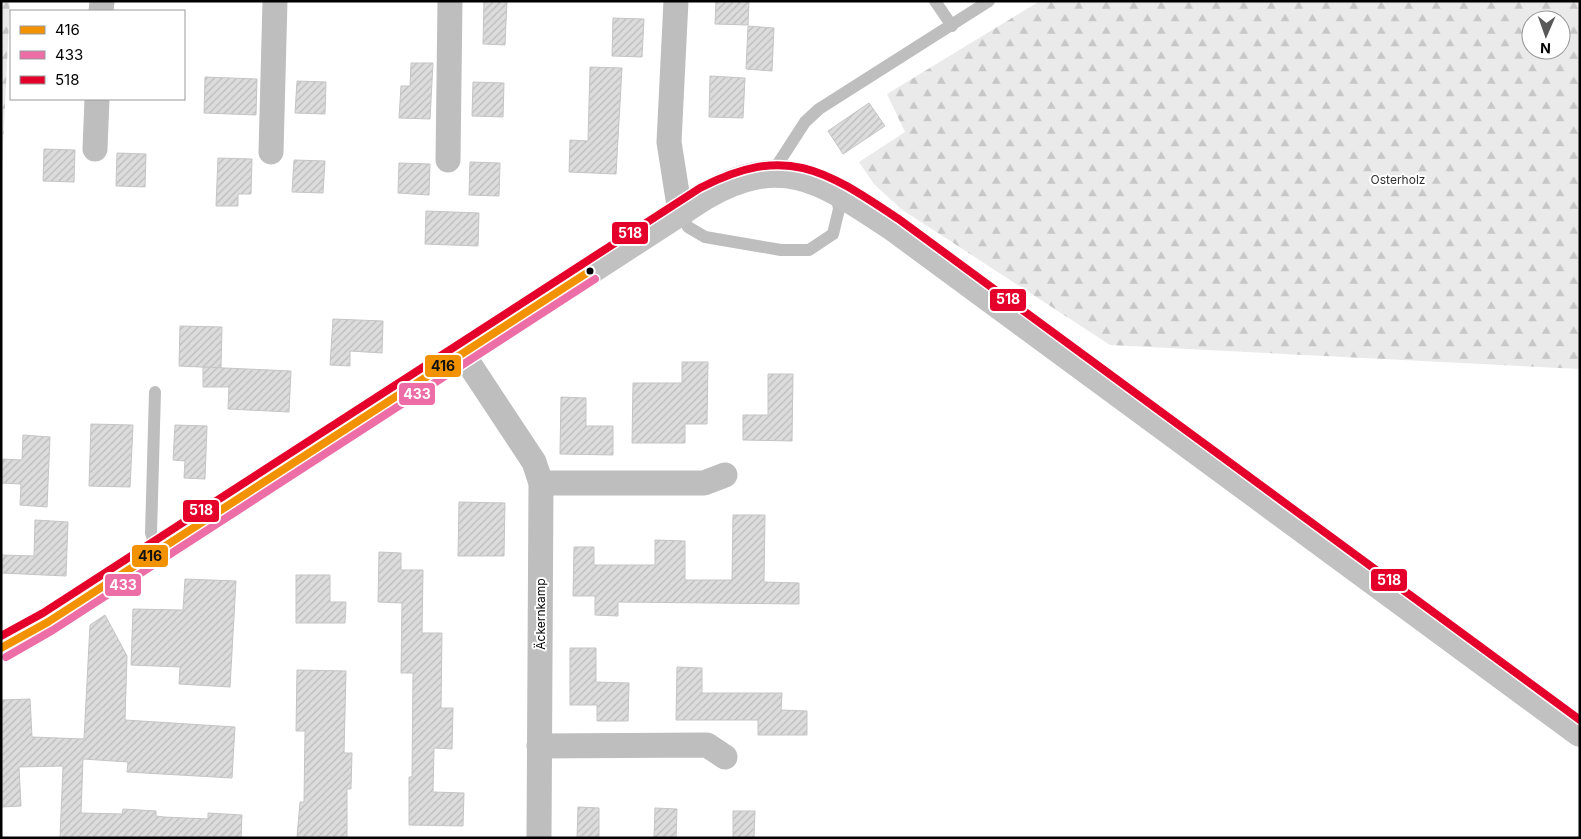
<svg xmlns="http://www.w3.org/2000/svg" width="1581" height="839" font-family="Inter,sans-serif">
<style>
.forest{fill:url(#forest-firs);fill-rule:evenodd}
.building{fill:url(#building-hatch);stroke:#c5c5c5}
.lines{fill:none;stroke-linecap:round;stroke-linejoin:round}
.lane{stroke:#bebebe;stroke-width:12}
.street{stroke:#bebebe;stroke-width:25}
.secondary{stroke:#c1c1c1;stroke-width:28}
.bus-1-casing{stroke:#fff;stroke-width:11}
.bus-2-casing{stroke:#fff;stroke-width:11}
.bus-3-casing{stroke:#fff;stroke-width:11}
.bus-1{stroke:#f39200;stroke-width:8}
.bus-2{stroke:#ed6ea7;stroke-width:8}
.bus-3{stroke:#e4002b;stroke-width:8}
.bus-dot{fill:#000;stroke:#fff;stroke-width:2}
.labels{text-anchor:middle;stroke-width:4;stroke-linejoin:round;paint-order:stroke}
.park-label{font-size:12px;fill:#2f2f2f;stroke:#fff}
.street-label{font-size:12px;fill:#000;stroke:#fff}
.line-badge{stroke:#fff;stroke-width:2}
.badge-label{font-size:14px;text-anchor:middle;font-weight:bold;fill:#fff}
.pale-badge-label{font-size:14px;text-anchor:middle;font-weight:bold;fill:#111}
</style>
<defs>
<pattern id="forest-firs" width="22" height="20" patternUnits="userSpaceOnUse" patternTransform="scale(1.25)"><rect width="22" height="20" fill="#eaeaea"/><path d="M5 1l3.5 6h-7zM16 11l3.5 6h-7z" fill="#c7c7c7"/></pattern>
<pattern id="building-hatch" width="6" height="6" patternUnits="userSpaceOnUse" patternTransform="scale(1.25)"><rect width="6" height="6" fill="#dcdcdc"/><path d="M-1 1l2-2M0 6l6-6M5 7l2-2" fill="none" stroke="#bbb"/></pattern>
</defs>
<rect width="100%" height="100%" fill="#fff"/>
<g class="forest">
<polygon points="1,1 10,1 1,188"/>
<path d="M1040 1H1580V369L1110 345 901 209 874 184 859 162 905 132 887 94ZM1531 20H1561V50H1531Z"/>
</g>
<g class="building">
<polygon points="484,1 507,1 505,45 483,44"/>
<polygon points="716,1 749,1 748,25 715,24"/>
<polygon points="613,18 644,19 642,57 612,56"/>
<polygon points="748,26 774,28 772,71 746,69"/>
<polygon points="411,63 433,63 430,119 399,118 401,86 410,86"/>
<polygon points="590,67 622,68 616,174 569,172 570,140 588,141"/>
<polygon points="710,76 745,78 743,118 709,117"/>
<polygon points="205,77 257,79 256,115 204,113"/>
<polygon points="297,81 326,82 325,114 295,113"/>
<polygon points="473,82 504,83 503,117 472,116"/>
<polygon points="869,103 885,126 843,154 828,131"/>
<polygon points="44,149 75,150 74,182 43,181"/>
<polygon points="117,153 146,154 145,187 116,186"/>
<polygon points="218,158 252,159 251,194 238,194 238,206 216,206"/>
<polygon points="294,160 325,161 323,193 292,192"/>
<polygon points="470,162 500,163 499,196 469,195"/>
<polygon points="399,163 430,164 429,195 398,193"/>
<polygon points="426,211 479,213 478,246 425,244"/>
<polygon points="333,319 383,321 382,353 350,351 350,366 330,365"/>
<polygon points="180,326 222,327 221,368 179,366"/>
<polygon points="682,362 708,362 707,424 685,424 685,443 632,443 633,383 682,383"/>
<polygon points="203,367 291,371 289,412 228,409 229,387 203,387"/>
<polygon points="768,374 793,374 792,441 743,440 743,415 768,415"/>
<polygon points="561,397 586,398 586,426 613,426 613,455 560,454"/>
<polygon points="91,424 133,425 130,487 89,486"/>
<polygon points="175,425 207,426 205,479 184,478 185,461 173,460"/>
<polygon points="23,435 50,437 47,507 20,505 21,484 1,483 1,459 22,460"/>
<polygon points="459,502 505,503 504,556 458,556"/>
<polygon points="733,515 765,515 764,582 799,583 799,604 618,602 618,616 595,615 595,596 573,596 574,547 594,547 594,565 655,565 655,540 685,541 685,580 732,580"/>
<polygon points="35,520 68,522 66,576 1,573 1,555 34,556"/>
<polygon points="379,552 401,553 401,570 423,570 422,633 442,633 441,708 453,708 452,749 434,748 433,792 464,793 463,826 409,825 409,777 412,777 413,673 401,673 402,603 378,602"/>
<polygon points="296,575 330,575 330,602 346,602 345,623 296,623"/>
<polygon points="185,579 236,581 230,687 179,684 180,667 131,665 133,609 183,610"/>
<polygon points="105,615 127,656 125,720 235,727 232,778 127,772 128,762 83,759 81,813 122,814 123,809 156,811 156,816 164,817 208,819 208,813 242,815 241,838 60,838 63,766 19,767 21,806 1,807 1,700 30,699 32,737 84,739 90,625"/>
<polygon points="570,648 596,648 596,682 629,683 628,721 597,721 597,705 570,705"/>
<polygon points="677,667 702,668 702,693 782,693 781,710 807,711 807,735 758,735 758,720 676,720"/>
<polygon points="297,670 346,671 344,753 352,753 351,789 347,789 347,838 297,837 300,802 304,802 305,731 296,731"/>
<polygon points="578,807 599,808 599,838 577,838"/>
<polygon points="655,808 677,809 676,838 654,838"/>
<polygon points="733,811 755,811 754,838 733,838"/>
</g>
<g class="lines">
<g class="lane">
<polyline points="935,1 952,26"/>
<polyline points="772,173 805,122 819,109 989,1"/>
<polyline points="680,212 688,227 705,237 781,250 809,250 833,234 839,209 836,193"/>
<polyline points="155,392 151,533 157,551"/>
</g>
<g class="street">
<polyline points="676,1 669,142 680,212"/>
<polyline points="101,11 102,1"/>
<polyline points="95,149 97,99"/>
<polyline points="271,152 275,1"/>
<polyline points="448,160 450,1"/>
<polyline points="462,353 534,462 541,483 539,838"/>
<polyline points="541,483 704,483 725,475"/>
<polyline points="539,746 707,745 725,757"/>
</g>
<path class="secondary" d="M1 648 48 622 705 196C785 150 825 183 894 228L1580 733"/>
<defs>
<polyline id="bus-1" points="1,648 48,622 590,271"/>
<polyline id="bus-2" points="6,657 53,630 595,279"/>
<path id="bus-3" d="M1 636 43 613 700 188C787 143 825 170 900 220L1580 720"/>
</defs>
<use href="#bus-1" class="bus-1-casing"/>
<use href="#bus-2" class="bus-2-casing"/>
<use href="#bus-3" class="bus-3-casing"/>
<use href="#bus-1" class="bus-1"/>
<use href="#bus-2" class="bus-2"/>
<use href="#bus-3" class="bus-3"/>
</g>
<circle class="bus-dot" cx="590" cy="271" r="4.5"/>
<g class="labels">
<g class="park-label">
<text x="1398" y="184">Osterholz</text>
</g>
<g class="street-label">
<text transform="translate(541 614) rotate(-90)" y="4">Äckernkamp</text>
</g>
</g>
<g class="line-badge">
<rect x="611" y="221" width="38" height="24" rx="5" fill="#e4002b"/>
<rect x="989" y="288" width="38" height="24" rx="5" fill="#e4002b"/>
<rect x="424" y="354" width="38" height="24" rx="5" fill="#f39200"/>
<rect x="398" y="382" width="38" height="24" rx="5" fill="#ed6ea7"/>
<rect x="182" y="499" width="38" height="24" rx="5" fill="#e4002b"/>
<rect x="131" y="544" width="38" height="24" rx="5" fill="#f39200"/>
<rect x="1370" y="568" width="38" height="24" rx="5" fill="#e4002b"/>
<rect x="104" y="573" width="38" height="24" rx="5" fill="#ed6ea7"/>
</g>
<g class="badge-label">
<text x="630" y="238">518</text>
<text x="1008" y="304">518</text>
<text x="417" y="399">433</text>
<text x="201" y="515">518</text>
<text x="1389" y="585">518</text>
<text x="123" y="590">433</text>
</g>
<g class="pale-badge-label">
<text x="443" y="371">416</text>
<text x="150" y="561">416</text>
</g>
<rect width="1581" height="839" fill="none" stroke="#000000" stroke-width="5"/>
<rect x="10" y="10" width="175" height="90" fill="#ffffff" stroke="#999999"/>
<rect x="20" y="26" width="25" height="8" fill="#f39200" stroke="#999999"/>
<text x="55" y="35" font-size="15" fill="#000000">416</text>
<rect x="20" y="51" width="25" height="8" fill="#ed6ea7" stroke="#999999"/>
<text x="55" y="60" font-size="15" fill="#000000">433</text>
<rect x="20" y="76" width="25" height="8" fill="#e4002b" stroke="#999999"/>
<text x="55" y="85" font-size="15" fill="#000000">518</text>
<g transform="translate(1546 35) rotate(182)"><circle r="24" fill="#ffffff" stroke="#999999"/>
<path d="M0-4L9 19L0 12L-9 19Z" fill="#595959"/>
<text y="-8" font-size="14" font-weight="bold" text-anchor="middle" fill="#000000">N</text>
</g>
</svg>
